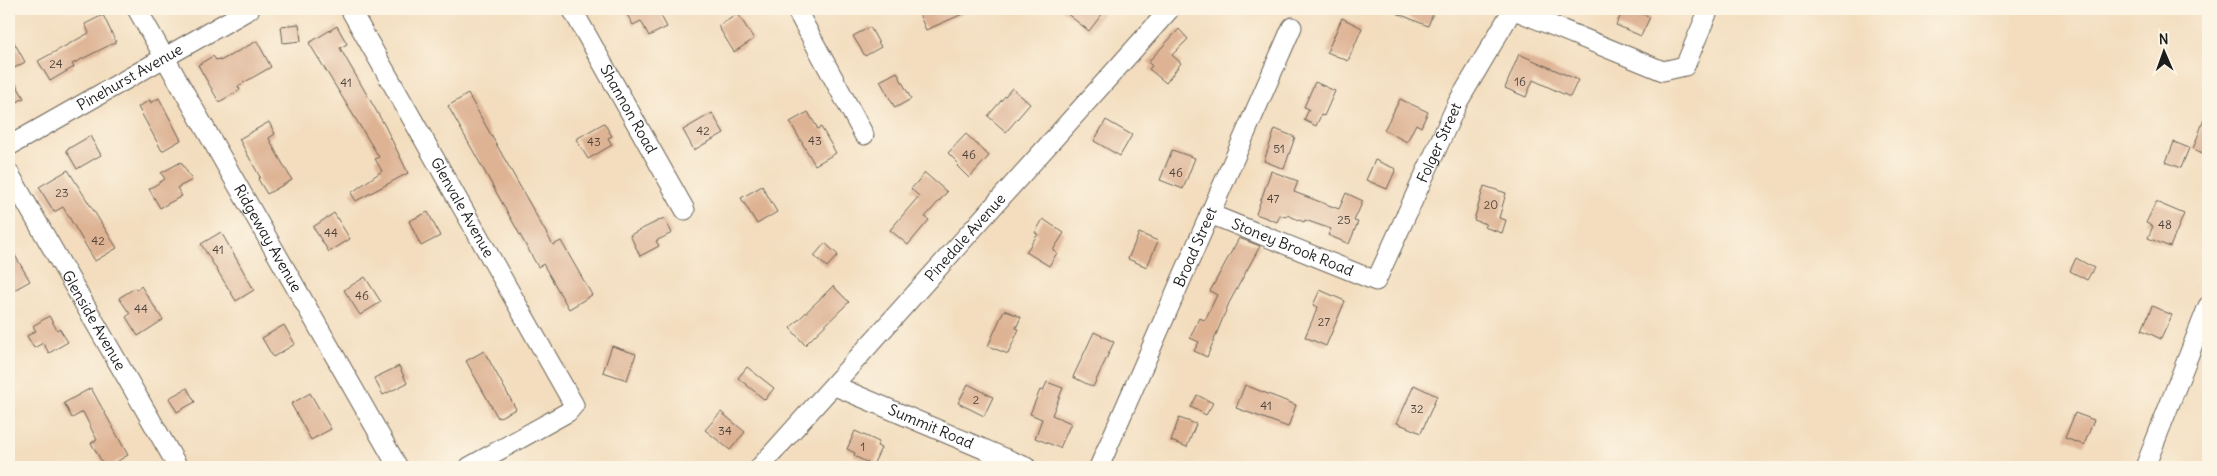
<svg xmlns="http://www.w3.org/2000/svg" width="2217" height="476" font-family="Delius,sans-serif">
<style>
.building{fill:#deb394}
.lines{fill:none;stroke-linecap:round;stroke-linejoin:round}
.minor-casing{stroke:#676055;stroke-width:21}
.minor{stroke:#fff;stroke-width:19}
.labels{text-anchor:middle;stroke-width:4.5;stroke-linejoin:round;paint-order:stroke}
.number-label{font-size:12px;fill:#4c423a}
.street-label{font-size:15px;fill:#1c1c1c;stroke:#fcf5e5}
</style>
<rect width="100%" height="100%" fill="#fcf5e5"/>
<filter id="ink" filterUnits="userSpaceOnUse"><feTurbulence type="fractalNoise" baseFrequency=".02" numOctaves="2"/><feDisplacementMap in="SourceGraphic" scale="10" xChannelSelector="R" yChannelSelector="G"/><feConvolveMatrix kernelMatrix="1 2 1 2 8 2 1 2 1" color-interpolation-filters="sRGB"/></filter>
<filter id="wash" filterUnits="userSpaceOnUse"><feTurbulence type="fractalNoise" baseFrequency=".0096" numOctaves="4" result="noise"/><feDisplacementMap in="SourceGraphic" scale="20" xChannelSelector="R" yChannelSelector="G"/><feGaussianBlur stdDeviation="1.12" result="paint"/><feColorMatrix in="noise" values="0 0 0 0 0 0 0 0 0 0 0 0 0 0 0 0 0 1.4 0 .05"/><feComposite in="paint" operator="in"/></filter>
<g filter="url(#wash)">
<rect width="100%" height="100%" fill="#f3ddbe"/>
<g id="blocks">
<g class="building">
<polygon points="624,9 666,9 659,12 667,27 649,36 641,21 633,25"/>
<polygon points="917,9 974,9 926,30"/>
<polygon points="1061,9 1106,9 1089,31"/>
<polygon points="1387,9 1435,9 1428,26"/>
<polygon points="1624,9 1632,9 1650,17 1641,36 1616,25"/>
<polygon points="738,14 754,39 734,52 718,26"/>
<polygon points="103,15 116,42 72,64 74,67 50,81 38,61 89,33 85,24"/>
<polygon points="1342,18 1362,28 1348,61 1327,52"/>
<polygon points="299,24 301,41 283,43 281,26"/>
<polygon points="337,26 347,44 340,48 385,126 408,173 356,201 351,193 382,171 375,159 379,157 309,43"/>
<polygon points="870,27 881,47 865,56 853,36"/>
<polygon points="1179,29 1188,39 1172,55 1181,63 1166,83 1149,69 1152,66 1148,62"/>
<polygon points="9,33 25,62 9,71"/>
<polygon points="257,41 271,67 238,86 240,90 219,102 198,65 213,56 216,60 219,59 220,61"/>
<polygon points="1519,54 1578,80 1570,97 1533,80 1526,97 1505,88"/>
<polygon points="9,72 24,98 9,107"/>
<polygon points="897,72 911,99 895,108 880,81"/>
<polygon points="1315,82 1335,91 1324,116 1321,115 1316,126 1304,120 1309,109 1304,107"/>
<polygon points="1012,88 1030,104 1006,132 988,116"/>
<polygon points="468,94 553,245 561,241 592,295 569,309 543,264 538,267 448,106"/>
<polygon points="159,98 181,140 162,151 138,107 150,100 151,103"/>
<polygon points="1400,99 1428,112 1421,127 1416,124 1407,142 1384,130"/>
<polygon points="2207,111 2208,111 2208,155 2193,149"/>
<polygon points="808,112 818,129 821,127 836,153 815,165 790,122"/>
<polygon points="712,113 724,133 694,150 683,130"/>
<polygon points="1106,120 1132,135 1120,156 1094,141"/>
<polygon points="269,122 275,134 269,138 272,145 292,180 267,194 258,179 260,177 239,139"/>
<polygon points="604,123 612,136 608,138 612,145 588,159 576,139"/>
<polygon points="1275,129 1295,137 1284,169 1264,161"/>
<polygon points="966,134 989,156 969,178 957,166 959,164 948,153"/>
<polygon points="90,136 101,155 77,169 66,150"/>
<polygon points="2174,142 2189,148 2181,168 2166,162"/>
<polygon points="1172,150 1195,158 1183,189 1160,180"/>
<polygon points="1375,160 1396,169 1387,189 1366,180"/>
<polygon points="181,162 192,180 177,188 182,196 160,208 149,189 165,179 161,173"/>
<polygon points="68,170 117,248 95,261 63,207 54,212 39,187"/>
<polygon points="1271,171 1298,181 1294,192 1339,209 1346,193 1363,201 1354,221 1358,222 1349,244 1328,235 1331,229 1305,220 1304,222 1287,215 1286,217 1280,215 1277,222 1256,214"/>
<polygon points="925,173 947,192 925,217 929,220 908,245 890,230 919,196 911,189"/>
<polygon points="762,186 777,212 757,224 741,198"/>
<polygon points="1484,186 1506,193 1499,218 1506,220 1502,233 1484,227 1486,224 1474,220"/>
<polygon points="2156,202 2184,214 2170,247 2148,238 2153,226 2146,223"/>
<polygon points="428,212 440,236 421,246 409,221"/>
<polygon points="334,213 350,239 329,252 313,227"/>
<polygon points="664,218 672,233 656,241 659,246 640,256 630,235"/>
<polygon points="1043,219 1064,233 1053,250 1057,253 1049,266 1026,252 1038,234 1035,233"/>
<polygon points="221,232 254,290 236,301 201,244"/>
<polygon points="1139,233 1158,241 1147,267 1128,259"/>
<polygon points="1239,238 1260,246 1229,303 1207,357 1194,351 1199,342 1190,338 1199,318 1205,320 1217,295 1210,291"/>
<polygon points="825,243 838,255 827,267 814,256"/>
<polygon points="9,245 30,281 9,293"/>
<polygon points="2076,258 2094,268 2087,280 2070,271"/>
<polygon points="365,277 381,302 360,315 344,290"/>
<polygon points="141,286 163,320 138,336 126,317 130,314 119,298 135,288 136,290"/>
<polygon points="833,286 849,302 805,345 790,328"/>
<polygon points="1320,290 1345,301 1326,346 1305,337 1318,307 1313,305"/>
<polygon points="2152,306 2172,315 2161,339 2142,330"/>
<polygon points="1004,310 1021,317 1016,328 1019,329 1008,354 988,346"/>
<polygon points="49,316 57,330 59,328 68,342 49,353 43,343 34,348 27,336 36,331 33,326"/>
<polygon points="284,325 295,344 273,357 262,338"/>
<polygon points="1094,332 1114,342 1093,387 1073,377"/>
<polygon points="612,346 636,354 627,380 603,372"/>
<polygon points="484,351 516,409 498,418 466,361"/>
<polygon points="399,366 407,383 383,395 374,378"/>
<polygon points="747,367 774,388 765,400 738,378"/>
<polygon points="1047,382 1063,388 1052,415 1071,423 1060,448 1035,438 1042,419 1030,414 1040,390 1043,391"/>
<polygon points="968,384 993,397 984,416 958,403"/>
<polygon points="1245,385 1296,405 1288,427 1236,408"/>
<polygon points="1414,385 1437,396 1421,433 1397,423"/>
<polygon points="91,388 128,455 108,467 105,467 91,443 97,440 83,412 72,418 64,403"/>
<polygon points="187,388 195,402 177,412 169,398"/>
<polygon points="310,393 331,429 311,440 291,404"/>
<polygon points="1197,395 1213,403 1206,415 1191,407"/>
<polygon points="721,412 745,432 730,450 705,430"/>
<polygon points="2075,413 2094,420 2084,445 2065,438"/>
<polygon points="1179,418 1196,424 1187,447 1171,441"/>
<polygon points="855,431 879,442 877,446 881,448 873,465 854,456 855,453 847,449"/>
</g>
</g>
</g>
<g filter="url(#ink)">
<use href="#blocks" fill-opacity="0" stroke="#676055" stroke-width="1"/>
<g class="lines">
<defs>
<g id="minor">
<path id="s1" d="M137 9 398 467"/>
<path id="s2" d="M350 9 574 405 568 412 469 467"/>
<path id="s3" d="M572 9 685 210"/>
<polyline points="796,9 864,135"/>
<polyline points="1512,9 1663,71 1685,66 1709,9"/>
<path id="s4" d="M9 146 250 9"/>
<path id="s5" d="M9 173 178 467"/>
<path id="s6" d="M1210 214 1376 281 1458 102 1513 9"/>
<path id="s7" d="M835 386 1026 467"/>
<path id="s8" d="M760 467 1170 9"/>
<path id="s9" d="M1099 467 1292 27"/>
<polyline points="2145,467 2208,306"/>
</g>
</defs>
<use href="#minor" class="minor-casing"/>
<use href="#minor" class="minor"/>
</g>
</g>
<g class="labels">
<g class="number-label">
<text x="56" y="68">24</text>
<text x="1520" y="86">16</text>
<text x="346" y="87">41</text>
<text x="703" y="135">42</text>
<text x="815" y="145">43</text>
<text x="594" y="146">43</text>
<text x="1279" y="153">51</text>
<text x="969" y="159">46</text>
<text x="1176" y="177">46</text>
<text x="62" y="197">23</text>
<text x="1273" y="203">47</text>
<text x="1491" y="209">20</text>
<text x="1344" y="224">25</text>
<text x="2165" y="229">48</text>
<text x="331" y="237">44</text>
<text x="98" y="245">42</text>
<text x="218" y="254">41</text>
<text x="362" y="300">46</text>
<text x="141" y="313">44</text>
<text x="1324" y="326">27</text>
<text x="976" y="404">2</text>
<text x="1266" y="410">41</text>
<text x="1417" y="413">32</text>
<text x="725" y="435">34</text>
<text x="863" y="451">1</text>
</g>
<g class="street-label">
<text dy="5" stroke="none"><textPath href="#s4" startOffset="139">Pinehurst Avenue</textPath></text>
<text dy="5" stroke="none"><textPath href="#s3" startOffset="115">Shannon Road</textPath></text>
<text dy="5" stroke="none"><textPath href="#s6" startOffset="331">Folger Street</textPath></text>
<text dy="5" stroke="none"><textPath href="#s2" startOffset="228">Glenvale Avenue</textPath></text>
<text dy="5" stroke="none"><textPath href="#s1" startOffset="264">Ridgeway Avenue</textPath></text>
<text dy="5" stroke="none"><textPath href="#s8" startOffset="308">Pinedale Avenue</textPath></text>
<text dy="5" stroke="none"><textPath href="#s9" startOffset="240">Broad Street</textPath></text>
<text dy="5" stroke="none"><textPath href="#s6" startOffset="89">Stoney Brook Road</textPath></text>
<text dy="5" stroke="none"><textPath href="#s5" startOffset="170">Glenside Avenue</textPath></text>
<text dy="5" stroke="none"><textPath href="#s7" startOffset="104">Summit Road</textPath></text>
</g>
</g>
<rect width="2217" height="476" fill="none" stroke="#fcf5e5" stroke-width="30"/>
<g transform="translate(2164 52) rotate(358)" stroke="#fcf5e5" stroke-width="4" paint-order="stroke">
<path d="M0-4L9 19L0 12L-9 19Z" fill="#1c1c1c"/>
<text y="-8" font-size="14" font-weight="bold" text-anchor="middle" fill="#1c1c1c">N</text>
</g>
</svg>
